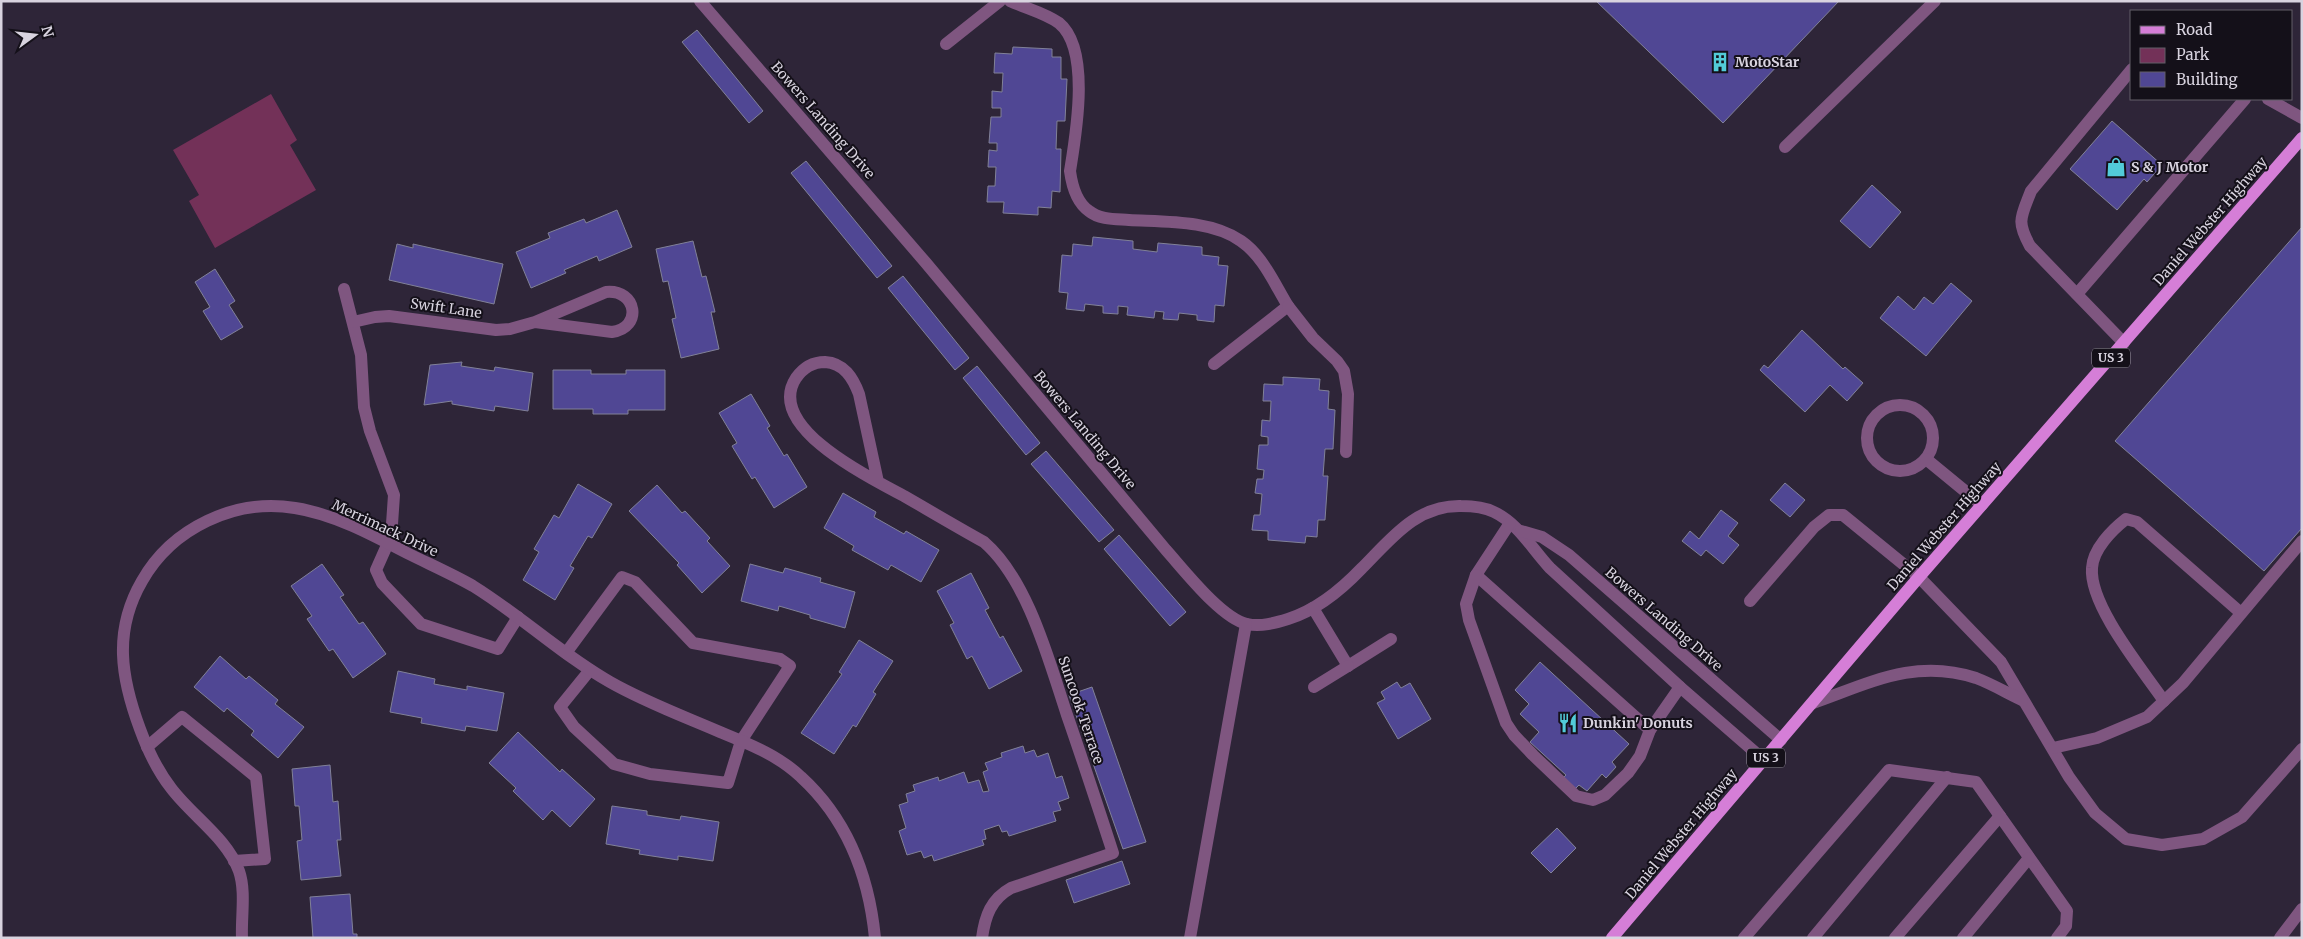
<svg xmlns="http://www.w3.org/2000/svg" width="2303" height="939" font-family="Merriweather,serif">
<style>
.green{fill:#733158}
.building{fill:#504794;stroke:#818198}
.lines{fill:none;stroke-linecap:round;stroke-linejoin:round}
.minor{stroke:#7f5680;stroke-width:12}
.major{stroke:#d57ed7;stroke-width:12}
.labels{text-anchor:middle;stroke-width:4;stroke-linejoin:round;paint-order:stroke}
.shield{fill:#141019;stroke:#9d98a4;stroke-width:1}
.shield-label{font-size:12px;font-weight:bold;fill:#d8d3df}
.poi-label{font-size:14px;font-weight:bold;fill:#d8d3df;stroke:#141019;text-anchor:start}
.street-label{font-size:14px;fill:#d8d3df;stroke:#141019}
</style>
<rect width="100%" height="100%" fill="#2e2538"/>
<polygon class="green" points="271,94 297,140 290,145 316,190 215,248 189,201 199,195 173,150"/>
<g class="building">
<polygon points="1596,1 1839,1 1723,123"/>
<polygon points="697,30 763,111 749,123 682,42"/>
<polygon points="1013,47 1052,49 1052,57 1061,57 1061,79 1067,79 1065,121 1057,121 1056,149 1061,149 1060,192 1052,191 1051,208 1038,207 1038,215 1003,213 1004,202 987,202 988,186 995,186 996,167 988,167 989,150 997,151 997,143 989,143 991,117 1001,117 1001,108 992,108 992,91 1002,92 1003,73 994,73 995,53 1012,54"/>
<polygon points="2112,121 2162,165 2147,182 2144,179 2117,210 2070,169"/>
<polygon points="806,161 892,266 877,278 791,173"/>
<polygon points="1872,185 1901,212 1870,248 1840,221"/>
<polygon points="617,210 632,247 599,261 597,256 564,270 566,273 531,288 516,252 550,238 548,233 584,219 586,223"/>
<polygon points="2302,227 2302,528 2264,571 2115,441"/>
<polygon points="1093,237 1133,241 1133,249 1157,252 1158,243 1202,247 1202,255 1219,257 1218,265 1228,266 1224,306 1215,305 1214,322 1197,320 1197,315 1179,313 1178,320 1163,319 1164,312 1155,311 1154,318 1127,315 1128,307 1118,306 1118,314 1103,313 1103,306 1085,304 1084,311 1066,309 1068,293 1059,292 1062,255 1072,256 1073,244 1092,246"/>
<polygon points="693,241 702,277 706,276 715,312 711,312 719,349 681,358 672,319 676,318 668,281 663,282 656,249"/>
<polygon points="397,244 413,248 413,244 503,264 494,304 389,280"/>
<polygon points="215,269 235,301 229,305 243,327 221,340 203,311 210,307 195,282"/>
<polygon points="903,276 969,358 955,370 888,288"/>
<polygon points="1951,283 1972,301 1926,356 1880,318 1898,296 1914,310 1924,297 1933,304"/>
<polygon points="1802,330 1843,369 1845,367 1863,383 1847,401 1830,385 1805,412 1760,370 1764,365 1768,368"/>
<polygon points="462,362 461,366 494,371 495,367 533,373 528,411 495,406 494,411 452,404 452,401 424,405 430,365"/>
<polygon points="977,366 1040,443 1026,455 963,378"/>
<polygon points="553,370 591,370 591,374 626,374 626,370 665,370 665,410 628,410 628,414 593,414 593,409 553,409"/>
<polygon points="1283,377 1320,379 1319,390 1329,391 1328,409 1335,410 1333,449 1325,449 1323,476 1328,476 1325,520 1318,520 1317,537 1306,536 1305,543 1268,540 1268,531 1252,530 1254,515 1260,515 1262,494 1255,493 1257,479 1263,479 1264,470 1257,469 1259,445 1268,445 1268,437 1261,436 1262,420 1270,421 1271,401 1263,401 1264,384 1283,385"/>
<polygon points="751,394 770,426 767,428 784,456 787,454 807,487 774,508 755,477 752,479 732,446 737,443 719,413"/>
<polygon points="1046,451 1114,530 1099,542 1031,464"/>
<polygon points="1785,483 1805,500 1790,517 1770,500"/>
<polygon points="578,484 612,504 592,538 588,536 570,566 574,568 555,600 523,580 539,552 534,549 554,515 559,518"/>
<polygon points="657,485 682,513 685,511 710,538 707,541 730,566 702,593 677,565 679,563 629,511"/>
<polygon points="843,493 876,512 874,517 904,534 906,531 939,550 921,582 891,565 888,570 852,550 854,546 824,528"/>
<polygon points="1721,510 1738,523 1728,536 1739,545 1723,564 1706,550 1701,556 1682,541 1690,531 1699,539"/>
<polygon points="1119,535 1186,612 1170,626 1104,549"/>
<polygon points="322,564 344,595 340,597 359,624 363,622 386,654 353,678 333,649 329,651 307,619 312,616 291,586"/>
<polygon points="750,564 783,573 785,568 821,578 820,582 855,592 845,628 810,618 810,615 779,606 778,611 741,601"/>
<polygon points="971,573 989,608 985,610 1000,638 1003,636 1022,671 989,689 972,656 967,659 950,625 954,623 937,591"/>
<polygon points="859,640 893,661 873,692 876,694 856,727 853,725 834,754 801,733 842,674 839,672"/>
<polygon points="220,656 246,679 249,676 278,700 275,704 304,727 278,758 251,735 254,731 227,708 224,712 194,687"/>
<polygon points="1540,662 1629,744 1612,762 1616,767 1606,778 1602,774 1587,791 1579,785 1569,795 1557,784 1566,775 1530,742 1539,732 1520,714 1529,704 1515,690"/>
<polygon points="398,671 435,679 434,684 467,690 467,686 504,693 497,731 466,726 465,731 421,723 422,718 390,712"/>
<polygon points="1397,682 1401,688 1410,683 1431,719 1398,739 1377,703 1385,699 1381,692"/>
<polygon points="1092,687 1146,842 1123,849 1069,695"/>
<polygon points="518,732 560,772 562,769 595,799 570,827 552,810 543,820 513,791 516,788 489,763"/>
<polygon points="1023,746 1025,753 1034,750 1037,757 1048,753 1056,778 1062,776 1069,798 1058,802 1061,810 1053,812 1056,821 1009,836 1007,831 1002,832 999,825 984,830 986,839 982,840 984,845 934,861 932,855 924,858 921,851 907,855 899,831 906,828 899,805 908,802 906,794 915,791 913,785 938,777 939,781 964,772 968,783 979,780 983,792 989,791 983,772 988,770 985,763 1002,757 1001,753"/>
<polygon points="330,765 333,802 338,801 341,840 337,840 341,876 301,880 297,841 302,840 299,806 295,806 292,769"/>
<polygon points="612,806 647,811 647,815 680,820 681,816 719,822 713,861 678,856 678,860 639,854 640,850 606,844"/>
<polygon points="1557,828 1576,848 1551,873 1531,853"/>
<polygon points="1122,861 1130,884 1074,903 1066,880"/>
<polygon points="350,894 353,934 357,934 357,938 313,938 310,897"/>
</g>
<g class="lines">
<g class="minor">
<path d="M700 1 926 263 1166 550C1184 570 1221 618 1247 624 1261 627 1275 623 1288 619 1317 610 1342 589 1362 568 1391 539 1416 505 1461 506 1473 506 1484 507 1494 512 1519 524 1532 549 1550 568L1680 687 1764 760"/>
<path d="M1010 1C1025 8 1045 13 1059 23 1091 49 1076 134 1070 171 1072 186 1076 202 1089 211 1100 220 1116 219 1129 220 1165 222 1211 220 1241 241 1263 256 1275 285 1288 306L1214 364"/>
<polyline points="946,44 1000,1"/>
<polyline points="2268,99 2302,118"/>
<polyline points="1785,147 1935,1"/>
<polyline points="344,289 361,355 364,407 370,431 394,495 392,524 388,543 376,570 382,583 421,624 498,649 518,617"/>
<polyline points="2077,294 2245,99"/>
<polyline points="1288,306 1313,338 1337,361 1344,371 1348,394 1346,452"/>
<path d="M353 322 375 317 389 316 496 330 510 329 535 322 612 332C643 328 637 289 606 292L535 322"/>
<path d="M2124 343 2030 246C2016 221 2021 217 2031 191L2132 69"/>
<circle cx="1900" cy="438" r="33"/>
<polyline points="1926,459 1982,505"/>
<path d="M878 482 859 394C853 378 844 363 825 362 813 362 803 368 796 378 764 427 872 479 904 496 930 511 957 527 984 542 1028 580 1049 661 1067 715 1083 761 1098 807 1113 853L1011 888C991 899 985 916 982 938"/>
<polyline points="1510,523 1476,575 1650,730"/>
<polyline points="1521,531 1542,537 1569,555 1781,740"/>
<polyline points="1476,575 1466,604 1469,620 1506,723 1514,735 1533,755 1576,796 1593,800 1605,795 1628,773 1640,756 1650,730 1680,687"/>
<polyline points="1750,601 1814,527 1829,515 1843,515 1919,577 2001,662 2069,777 2095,813 2126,839 2162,845 2203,839 2242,817 2302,749"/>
<polyline points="1313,608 1348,666 1391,639"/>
<polyline points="566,653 622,577 635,582 693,643 780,659 790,666 741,741 728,783 650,774 614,764 574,727 560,707 590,670"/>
<polyline points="1314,687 1348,666"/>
<path d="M2164 701C2142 669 2089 605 2092 568 2093 549 2112 530 2126 519L2137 522 2241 613"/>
<path d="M1813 703C1870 683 1915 658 1976 678 1992 684 2007 693 2022 700"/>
<polyline points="147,747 182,717 256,777 265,859 234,861"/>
<polyline points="2053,748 2097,738 2147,717 2183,683 2302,541"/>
<path d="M242 938C241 917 246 891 239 871 227 838 192 816 171 788 157 770 148 751 140 729 121 678 113 631 142 581 172 528 235 498 295 508 334 514 373 535 407 553 429 564 452 574 473 586 520 615 562 655 610 682 645 702 683 716 720 732 749 744 778 755 801 777 847 819 869 877 875 938"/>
<polyline points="1190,938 1246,624"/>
<polyline points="1744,938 1889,770 1976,782 2067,911 2066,926 2057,938"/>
<polyline points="1813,938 1947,777"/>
<polyline points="1895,938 2000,816"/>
<polyline points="1963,938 2029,858"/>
<polyline points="2280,938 2302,909"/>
</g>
<polyline class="major" points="1612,938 1919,577 2302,138"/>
</g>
<defs>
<symbol id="building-bare" viewBox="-9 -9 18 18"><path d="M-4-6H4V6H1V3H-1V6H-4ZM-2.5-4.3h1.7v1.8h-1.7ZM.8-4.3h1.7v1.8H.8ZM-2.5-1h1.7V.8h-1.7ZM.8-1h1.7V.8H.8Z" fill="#52cbd8" stroke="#141019" stroke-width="2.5" paint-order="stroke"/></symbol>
<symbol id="shop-bare" viewBox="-9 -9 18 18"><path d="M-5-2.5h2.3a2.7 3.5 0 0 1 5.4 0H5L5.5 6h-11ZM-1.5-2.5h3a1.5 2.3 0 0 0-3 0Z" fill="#52cbd8" stroke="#141019" stroke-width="2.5" paint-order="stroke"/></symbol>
<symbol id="restaurant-bare" viewBox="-9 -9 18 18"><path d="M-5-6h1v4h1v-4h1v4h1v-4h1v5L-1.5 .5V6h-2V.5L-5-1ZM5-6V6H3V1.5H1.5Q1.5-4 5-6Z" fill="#52cbd8" stroke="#141019" stroke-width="2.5" paint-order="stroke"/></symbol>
</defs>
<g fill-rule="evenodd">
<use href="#building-bare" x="1706" y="48" width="28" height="28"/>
<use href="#shop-bare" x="2102" y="153" width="28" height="28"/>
<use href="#restaurant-bare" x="1554" y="709" width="28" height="28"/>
</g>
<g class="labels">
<g class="shield">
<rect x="2092" y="348.5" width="38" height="19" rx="4"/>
<rect x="1747" y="748.5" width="38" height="19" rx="4"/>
</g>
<g class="shield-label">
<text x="2111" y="362">US 3</text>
<text x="1766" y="762">US 3</text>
</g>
<g class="poi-label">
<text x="1735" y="67">MotoStar</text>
<text x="2131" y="172">S &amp; J Motor</text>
<text x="1583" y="728">Dunkin' Donuts</text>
</g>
<g class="street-label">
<text transform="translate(823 120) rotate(49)" y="5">Bowers Landing Drive</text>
<text transform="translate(2210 221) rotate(-49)" y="5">Daniel Webster Highway</text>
<text transform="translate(446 308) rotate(8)" y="5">Swift Lane</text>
<text transform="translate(1085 430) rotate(50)" y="5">Bowers Landing Drive</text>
<text transform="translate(1944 526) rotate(-49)" y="5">Daniel Webster Highway</text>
<text transform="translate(385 528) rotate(25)" y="5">Merrimack Drive</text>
<text transform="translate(1664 619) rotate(41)" y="5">Bowers Landing Drive</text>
<text transform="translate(1081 710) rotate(71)" y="5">Suncook Terrace</text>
<text transform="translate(1681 834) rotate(-50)" y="5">Daniel Webster Highway</text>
</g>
</g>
<rect width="2303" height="939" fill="none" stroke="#d8d3df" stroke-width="5"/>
<rect x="2130" y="10" width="162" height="90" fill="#141019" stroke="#625e68"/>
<rect x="2140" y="26" width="25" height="8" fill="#d57ed7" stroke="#625e68"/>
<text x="2176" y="35" font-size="15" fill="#d8d3df">Road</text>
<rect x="2140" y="48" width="25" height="15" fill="#733158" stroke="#625e68"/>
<text x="2176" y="60" font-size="15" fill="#d8d3df">Park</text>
<rect x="2140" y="72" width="25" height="15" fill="#504794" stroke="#625e68"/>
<text x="2176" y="85" font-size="15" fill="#d8d3df">Building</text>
<g transform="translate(35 35) rotate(75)" stroke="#141019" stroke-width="4" paint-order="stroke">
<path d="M0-4L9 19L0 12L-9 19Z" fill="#d8d3df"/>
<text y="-8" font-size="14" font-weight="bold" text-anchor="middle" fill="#d8d3df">N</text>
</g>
</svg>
